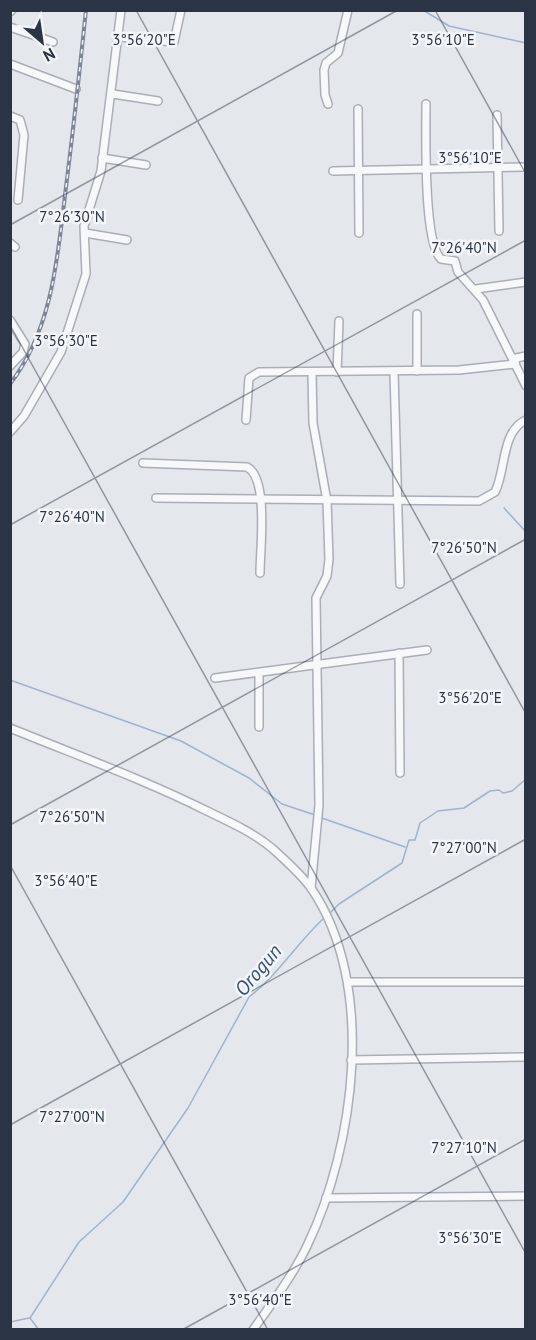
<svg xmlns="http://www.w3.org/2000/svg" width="536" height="1340" font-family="'PT Sans',sans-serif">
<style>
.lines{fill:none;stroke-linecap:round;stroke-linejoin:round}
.stream{stroke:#9fb4cc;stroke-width:1.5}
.minor-casing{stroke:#a9aeb7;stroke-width:10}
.minor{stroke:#f7f8fa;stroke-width:7}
.rail-casing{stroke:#7d8696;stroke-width:4}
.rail{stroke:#f4f6f9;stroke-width:1.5;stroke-dasharray:4.5;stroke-linecap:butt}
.ticks{fill:none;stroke:#2b3445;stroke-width:1.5;stroke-opacity:0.45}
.labels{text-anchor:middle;stroke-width:5;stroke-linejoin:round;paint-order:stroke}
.water-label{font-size:20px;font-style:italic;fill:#34527a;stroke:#f4f6f9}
.ticks-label{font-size:15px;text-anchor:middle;fill:#2b3445;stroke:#f4f6f9;stroke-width:5;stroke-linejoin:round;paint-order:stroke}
</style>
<rect width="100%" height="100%" fill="#e4e7ec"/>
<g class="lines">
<g class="stream">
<polyline points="423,10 449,26 526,43"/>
<polyline points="504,508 526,532"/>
<polyline points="10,680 181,741 249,778 282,804 315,815"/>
<polyline points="319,817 405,847"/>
<polyline points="328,915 339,904 402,863 409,840 415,840 420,823 438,811 464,808 490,791 499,790 503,793 512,791 526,779"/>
<path d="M30 1318 79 1242 123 1202 188 1108 249 997C278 975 297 943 324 918"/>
<polyline points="30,1318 39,1330"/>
<polyline points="10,1322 29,1318"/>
</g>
<defs>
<g id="minor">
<polyline points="10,12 12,10"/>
<polyline points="10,27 53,42"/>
<polyline points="119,37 174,42 181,10"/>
<polyline points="10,64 76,89"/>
<polyline points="113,94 158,101"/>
<polyline points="328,104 325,95 324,70 326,63 338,53 348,10"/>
<path d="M426 104C426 133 423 242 441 259L455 261 458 272 483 300 526 386"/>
<polyline points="358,109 359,233"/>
<polyline points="497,115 499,231"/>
<polyline points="10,116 20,120 24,135 18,200"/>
<polyline points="102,158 146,165"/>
<polyline points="333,171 526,167"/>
<polyline points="85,233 127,240"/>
<polyline points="10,243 15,247"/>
<polyline points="476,289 526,282"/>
<polyline points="417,314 417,371"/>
<polyline points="10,320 25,344 23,352 10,366"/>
<polyline points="337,372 339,321"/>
<polyline points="394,372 400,584"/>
<polyline points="246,420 249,378 259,372 459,370 515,364 516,358 526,356"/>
<polyline points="10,432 24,416 61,352 86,274 84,226 101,171 121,10"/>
<path d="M143 463 247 467C269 478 260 550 260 573"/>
<path d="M156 498 479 501 495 492C506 471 501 431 526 420"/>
<polyline points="399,653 400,773"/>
<polyline points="259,675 259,727"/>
<polyline points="215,678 427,650"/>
<path d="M10 728C76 755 143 779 207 811 230 822 254 833 273 849 286 861 301 874 311 888 377 984 355 1146 307 1246 293 1275 272 1303 253 1330"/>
<polyline points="311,888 319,805 316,598 327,576 329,559 327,501 313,423 312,373"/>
<polyline points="348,982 526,982"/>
<polyline points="351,1060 526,1057"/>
<polyline points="326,1198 526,1196"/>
</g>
</defs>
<use href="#minor" class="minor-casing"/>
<use href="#minor" class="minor"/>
<defs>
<path id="rail" d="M10 384C55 326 58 249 67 179 74 123 80 67 86 10"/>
</defs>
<use href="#rail" class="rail-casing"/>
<use href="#rail" class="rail"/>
</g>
<path class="ticks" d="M136 10 526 714M435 10 526 174M10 225 398 10M10 325 526 1254M10 525 526 240M10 825 526 539M10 865 268 1330M10 1125 526 839M182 1330 526 1139"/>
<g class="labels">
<g class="water-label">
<text transform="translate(258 970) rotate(-50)" y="7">Orogun</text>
</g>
</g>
<g class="ticks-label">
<text x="144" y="45">3°56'20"E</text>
<text x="443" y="45">3°56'10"E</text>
<text x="470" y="163">3°56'10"E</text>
<text x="72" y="222">7°26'30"N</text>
<text x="464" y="253">7°26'40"N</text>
<text x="66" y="346">3°56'30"E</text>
<text x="72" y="522">7°26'40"N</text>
<text x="464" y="553">7°26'50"N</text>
<text x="470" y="703">3°56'20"E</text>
<text x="72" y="822">7°26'50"N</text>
<text x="464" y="853">7°27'00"N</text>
<text x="66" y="886">3°56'40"E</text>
<text x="72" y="1122">7°27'00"N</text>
<text x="464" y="1153">7°27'10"N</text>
<text x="470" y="1243">3°56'30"E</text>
<text x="260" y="1305">3°56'40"E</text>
</g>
<rect width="536" height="1340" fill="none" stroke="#2b3445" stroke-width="24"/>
<g transform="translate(42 42) rotate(151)" stroke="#f4f6f9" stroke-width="4.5" paint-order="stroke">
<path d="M0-4.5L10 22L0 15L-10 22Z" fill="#2b3445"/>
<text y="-9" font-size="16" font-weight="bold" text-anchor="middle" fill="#2b3445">N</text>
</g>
</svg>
